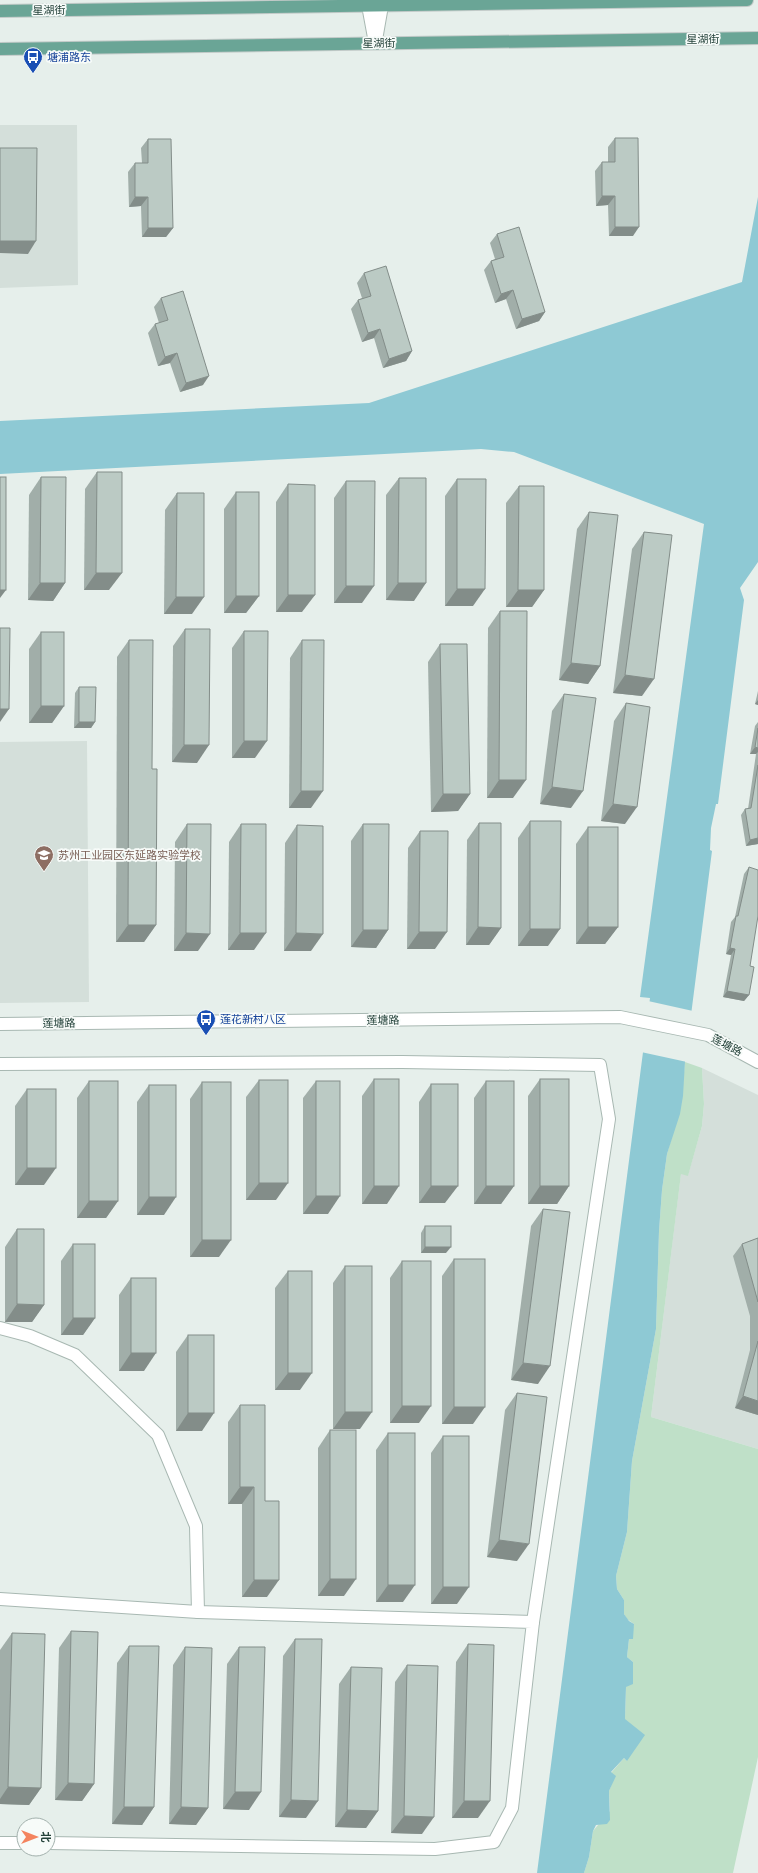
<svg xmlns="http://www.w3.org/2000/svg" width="758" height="1873" font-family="'Asap Condensed','Noto Sans SC',sans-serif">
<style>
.built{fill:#d4dfda}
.green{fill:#bfe0c8}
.water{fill:#8ec9d4}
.pier{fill:#e6efeb}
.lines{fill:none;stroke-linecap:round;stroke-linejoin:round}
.minor-casing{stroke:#a8b8b2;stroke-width:14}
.major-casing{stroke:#c2cac8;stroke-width:14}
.minor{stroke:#fff;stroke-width:12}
.major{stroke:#6aa596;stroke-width:12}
.wall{fill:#a1aea9}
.shaded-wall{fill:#838d89}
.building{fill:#bbcac4;stroke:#838d89}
.labels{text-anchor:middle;stroke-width:3.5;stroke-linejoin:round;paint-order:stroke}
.street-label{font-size:11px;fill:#24423a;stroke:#f7fbf9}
.transit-label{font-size:11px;fill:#164399;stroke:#f7fbf9;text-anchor:start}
.education-label{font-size:11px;fill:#785e54;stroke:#f7fbf9;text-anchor:start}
</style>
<rect width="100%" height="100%" fill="#e6efeb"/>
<g class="built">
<polygon points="0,125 77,125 78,285 0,288"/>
<polygon points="87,741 89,1002 0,1003 0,742"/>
<polygon points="702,1068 758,1095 758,1449 651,1417 681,1173 688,1175 702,1126 704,1104"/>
</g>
<polygon class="green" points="685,1062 702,1068 704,1104 702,1126 688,1176 681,1174 651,1417 758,1449 758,1757 733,1873 584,1873 589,1857 593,1831 610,1811 609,1791 615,1776 611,1773 624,1758 627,1761 625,1719 626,1687 633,1662 627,1657 629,1639 634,1624 627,1619 624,1614 624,1600 617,1589 616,1576 627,1532 632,1461 656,1329 659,1231 662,1190 667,1154 681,1105"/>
<polygon class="water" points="758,197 758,562 740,588 744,600 718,804 716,804 711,828 710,850 712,851 685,1062 683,1096 680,1114 667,1154 662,1190 659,1231 656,1329 632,1461 627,1532 616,1576 617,1589 624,1600 624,1614 629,1621 634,1624 633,1639 629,1639 627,1657 633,1662 633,1684 626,1687 625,1719 645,1735 627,1761 624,1758 611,1772 616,1776 609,1791 610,1820 607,1824 596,1825 593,1831 589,1857 584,1873 537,1873 650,998 640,997 704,524 514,452 481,449 0,474 0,421 369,403 742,282"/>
<polygon class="pier" points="648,1001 693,1011 687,1062 641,1052"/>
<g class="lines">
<defs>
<g id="minor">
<polyline points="367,0 375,43"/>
<polyline points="376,40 383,0"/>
<polyline points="0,1024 620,1017 708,1035 758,1062"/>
<polyline points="0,1064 402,1062 600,1065 609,1119 533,1622"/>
<polyline points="0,1328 30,1336 75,1355 158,1435 196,1526 198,1612"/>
<polyline points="0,1599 198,1612 533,1622 512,1808 494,1842 435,1849 48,1843"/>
<polyline points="0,1843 24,1843"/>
</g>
<g id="major">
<polyline points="0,11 747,0"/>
<polyline points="0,49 758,38"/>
</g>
</defs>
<use href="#minor" class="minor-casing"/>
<use href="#major" class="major-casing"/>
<use href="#minor" class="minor"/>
<use href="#major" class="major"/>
</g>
<g class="wall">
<polygon points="615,138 633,236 609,236 608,205 596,206 595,171 602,162 608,162 608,147"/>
<polygon points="148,139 173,228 166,237 142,237 141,206 129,207 128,172 135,163 142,163 141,148"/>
<polygon points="497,234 545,312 539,321 516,329 506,299 495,303 484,270 491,261 495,259 490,243"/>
<polygon points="364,273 412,351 406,361 383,368 374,338 362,342 351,309 358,300 362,298 357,283"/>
<polygon points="161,298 203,385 180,392 170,363 158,366 148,333 155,324 159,323 154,307"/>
<polygon points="97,472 109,590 84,590 85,489"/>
<polygon points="41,477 65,583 53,601 28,600 29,495"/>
<polygon points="399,478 414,601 386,600 386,495"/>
<polygon points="457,479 473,606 445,606 445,496"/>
<polygon points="346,481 362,603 334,603 334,498"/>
<polygon points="288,484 302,612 276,612 276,502"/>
<polygon points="519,486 544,590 532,607 506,607 506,503"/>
<polygon points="236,492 259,596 246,613 224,613 224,509"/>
<polygon points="177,493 192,614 164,614 165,510"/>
<polygon points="589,512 600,666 588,684 559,680 577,529"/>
<polygon points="644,532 642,696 613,693 632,549"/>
<polygon points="500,611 513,798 487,798 488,628"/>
<polygon points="185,629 197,763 172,762 173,646"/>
<polygon points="244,631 255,758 232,758 232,648"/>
<polygon points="41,632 64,706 52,723 29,723 29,649"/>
<polygon points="129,640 152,769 156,925 144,942 116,942 117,657"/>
<polygon points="302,640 311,808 289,808 290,658"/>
<polygon points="440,644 470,794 458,811 431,812 428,662"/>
<polygon points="79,687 95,722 91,728 74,728 75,693"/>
<polygon points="758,691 758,705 755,704"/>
<polygon points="564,694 571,808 540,804 552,711"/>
<polygon points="626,703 625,824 601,821 614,721"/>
<polygon points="758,722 758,844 746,846 741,815 745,809 748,809 756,754 750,754 755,726"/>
<polygon points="530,821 548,946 518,946 518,838"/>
<polygon points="479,823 501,928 489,945 466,945 467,840"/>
<polygon points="187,824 198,951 174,951 175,842"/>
<polygon points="241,824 254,950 228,950 229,842"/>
<polygon points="363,824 388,930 376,948 351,947 351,841"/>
<polygon points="297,825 311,951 284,951 285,843"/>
<polygon points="588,827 618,927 605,944 576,944 576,844"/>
<polygon points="420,831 435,949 407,949 408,848"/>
<polygon points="749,867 750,966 749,995 744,1001 723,997 731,955 726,954 731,922 735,917 744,874"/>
<polygon points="374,1079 387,1204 362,1204 362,1096"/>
<polygon points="540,1079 569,1186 557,1204 528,1204 528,1096"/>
<polygon points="259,1080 276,1200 246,1200 246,1097"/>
<polygon points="89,1081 118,1201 106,1218 77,1218 77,1098"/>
<polygon points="316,1081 328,1214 303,1214 303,1098"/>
<polygon points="486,1081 514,1186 501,1204 474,1204 474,1098"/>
<polygon points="202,1082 219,1257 190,1257 190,1099"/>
<polygon points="431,1084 445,1203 419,1203 419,1102"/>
<polygon points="149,1085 164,1215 137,1215 137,1102"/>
<polygon points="27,1089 44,1185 15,1185 15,1106"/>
<polygon points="543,1209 538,1384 511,1380 531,1226"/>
<polygon points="425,1226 446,1253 421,1253 421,1233"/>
<polygon points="17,1229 44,1305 32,1322 5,1322 5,1247"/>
<polygon points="758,1238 758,1415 735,1408 750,1350 750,1316 733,1256 742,1244"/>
<polygon points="73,1244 95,1318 83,1335 61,1335 61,1261"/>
<polygon points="454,1259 473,1424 442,1424 442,1276"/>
<polygon points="402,1261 419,1423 390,1423 390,1278"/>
<polygon points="345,1266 360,1429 333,1429 333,1283"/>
<polygon points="288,1271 300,1390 275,1390 275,1288"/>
<polygon points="131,1278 144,1371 119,1371 119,1295"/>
<polygon points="188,1335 202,1431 176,1431 176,1352"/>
<polygon points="517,1393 517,1561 487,1557 505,1410"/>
<polygon points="240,1405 265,1501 267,1597 242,1597 242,1504 228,1504 228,1422"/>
<polygon points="330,1430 344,1596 318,1596 318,1448"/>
<polygon points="388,1433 403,1602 376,1602 376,1450"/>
<polygon points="443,1436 457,1604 431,1604 431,1453"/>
<polygon points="71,1631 94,1784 82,1801 55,1800 59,1648"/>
<polygon points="12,1633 41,1788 29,1805 0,1804 0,1650"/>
<polygon points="295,1639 306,1818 279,1817 283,1656"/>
<polygon points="468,1644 478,1818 452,1818 456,1662"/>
<polygon points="129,1646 154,1807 142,1825 112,1824 117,1663"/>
<polygon points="185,1647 208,1808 196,1825 169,1824 173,1665"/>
<polygon points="239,1647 249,1810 223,1809 227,1664"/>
<polygon points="407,1665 422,1834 391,1833 395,1682"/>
<polygon points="351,1667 378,1811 366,1828 335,1827 339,1684"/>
</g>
<g class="shaded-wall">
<polygon points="602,196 615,196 608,205 596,206"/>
<polygon points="135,197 148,197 141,206 129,207"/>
<polygon points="615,227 639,227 633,236 609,236"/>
<polygon points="148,228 173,228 166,237 142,237"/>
<polygon points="0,241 36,241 28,254 0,253"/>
<polygon points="513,290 506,299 495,303 501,294"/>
<polygon points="545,312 539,321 516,329 522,319"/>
<polygon points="380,329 374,338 362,342 368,333"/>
<polygon points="412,351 406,361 383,368 389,359"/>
<polygon points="177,353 170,363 158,366 165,357"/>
<polygon points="209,376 203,385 180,392 186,383"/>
<polygon points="96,573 122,573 109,590 84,590"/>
<polygon points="40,583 65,583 53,601 28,600"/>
<polygon points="398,583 426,583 414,601 386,600"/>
<polygon points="346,586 374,586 362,603 334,603"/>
<polygon points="457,589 485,589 473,606 445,606"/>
<polygon points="0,590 6,590 0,598"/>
<polygon points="518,590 544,590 532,607 506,607"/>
<polygon points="288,595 315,595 302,612 276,612"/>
<polygon points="236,596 259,596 246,613 224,613"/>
<polygon points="176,597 204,597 192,614 164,614"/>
<polygon points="571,663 600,666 588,684 559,680"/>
<polygon points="625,675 654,679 642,696 613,693"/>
<polygon points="758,700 758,705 755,704"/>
<polygon points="41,706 64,706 52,723 29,723"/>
<polygon points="0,709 9,709 0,722"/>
<polygon points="79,722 95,722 91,728 74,728"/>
<polygon points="244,741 267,741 255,758 232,758"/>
<polygon points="184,745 209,745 197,763 172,762"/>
<polygon points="755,747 758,748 758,752 756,754 750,754"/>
<polygon points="499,780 526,780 513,798 487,798"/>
<polygon points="552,787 583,791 571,808 540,804"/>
<polygon points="301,791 323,791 311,808 289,808"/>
<polygon points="443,794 470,794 458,811 431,812"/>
<polygon points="613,804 637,807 625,824 601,821"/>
<polygon points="758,838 758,844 746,846 750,840"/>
<polygon points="128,925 156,925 144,942 116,942"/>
<polygon points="478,927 501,928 489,945 466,945"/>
<polygon points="588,927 618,927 605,944 576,944"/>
<polygon points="530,929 560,929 548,946 518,946"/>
<polygon points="363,930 388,930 376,948 351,947"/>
<polygon points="419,932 447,932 435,949 407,949"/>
<polygon points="186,933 210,934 198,951 174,951"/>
<polygon points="240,933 266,933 254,950 228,950"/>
<polygon points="296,933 323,934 311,951 284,951"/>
<polygon points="730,948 735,949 731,955 726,954"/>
<polygon points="727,991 749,995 744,1001 723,997"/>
<polygon points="27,1168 56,1168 44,1185 15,1185"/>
<polygon points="259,1183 288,1183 276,1200 246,1200"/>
<polygon points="374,1186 399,1186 387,1204 362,1204"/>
<polygon points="431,1186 458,1186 445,1203 419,1203"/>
<polygon points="486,1186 514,1186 501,1204 474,1204"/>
<polygon points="540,1186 569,1186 557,1204 528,1204"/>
<polygon points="316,1196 340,1196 328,1214 303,1214"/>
<polygon points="149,1197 176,1197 164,1215 137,1215"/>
<polygon points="89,1201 118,1201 106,1218 77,1218"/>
<polygon points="202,1240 231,1240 219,1257 190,1257"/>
<polygon points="425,1247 451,1247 446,1253 421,1253"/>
<polygon points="17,1304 44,1305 32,1322 5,1322"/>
<polygon points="73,1318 95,1318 83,1335 61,1335"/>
<polygon points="131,1353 156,1353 144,1371 119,1371"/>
<polygon points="523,1363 550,1366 538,1384 511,1380"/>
<polygon points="288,1373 312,1373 300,1390 275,1390"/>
<polygon points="743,1396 758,1401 758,1415 735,1408"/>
<polygon points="402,1406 431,1406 419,1423 390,1423"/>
<polygon points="454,1407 485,1407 473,1424 442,1424"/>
<polygon points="345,1412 372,1412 360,1429 333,1429"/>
<polygon points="188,1413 214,1413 202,1431 176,1431"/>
<polygon points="240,1487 254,1487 242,1504 228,1504"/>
<polygon points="499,1540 529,1544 517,1561 487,1557"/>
<polygon points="330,1579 356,1579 344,1596 318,1596"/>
<polygon points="254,1580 279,1580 267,1597 242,1597"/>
<polygon points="388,1585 415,1585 403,1602 376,1602"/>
<polygon points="443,1587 469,1587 457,1604 431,1604"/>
<polygon points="68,1783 94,1784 82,1801 55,1800"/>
<polygon points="8,1787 41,1788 29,1805 0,1804 0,1799"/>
<polygon points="235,1792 261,1792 249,1810 223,1809"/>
<polygon points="291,1800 318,1801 306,1818 279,1817"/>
<polygon points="464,1801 490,1801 478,1818 452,1818"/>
<polygon points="124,1807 154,1807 142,1825 112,1824"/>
<polygon points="181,1807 208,1808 196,1825 169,1824"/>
<polygon points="347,1810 378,1811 366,1828 335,1827"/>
<polygon points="404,1816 434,1817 422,1834 391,1833"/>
</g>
<g class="building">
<polygon points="615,138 638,138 639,227 615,227 615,196 602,196 602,162 615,162"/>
<polygon points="148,139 171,139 173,228 148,228 148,197 135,197 135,163 148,163"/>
<polygon points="0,148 37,148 36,241 0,241"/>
<polygon points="519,227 545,312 522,319 513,290 501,294 491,261 504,257 497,234"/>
<polygon points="386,266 412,351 389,359 380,329 368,333 358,300 371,296 364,273"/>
<polygon points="183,291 209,376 186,383 177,353 165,357 155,324 168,320 161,298"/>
<polygon points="97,472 122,472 122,573 96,573"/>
<rect x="0" y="477" width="6" height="113"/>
<polygon points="41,477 66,477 65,583 40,583"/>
<polygon points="399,478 426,478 426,583 398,583"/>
<polygon points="457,479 486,479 485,589 457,589"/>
<polygon points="346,481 375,481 374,586 346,586"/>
<polygon points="288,484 315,485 315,595 288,595"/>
<polygon points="519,486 544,486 544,590 518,590"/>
<rect x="236" y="492" width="23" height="104"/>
<polygon points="177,493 204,493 204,597 176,597"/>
<polygon points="589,512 618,515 600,666 571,663"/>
<polygon points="644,532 672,535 654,679 625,675"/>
<polygon points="500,611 527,611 526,780 499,780"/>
<polygon points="0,628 10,628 9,709 0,709"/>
<polygon points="185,629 210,629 209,745 184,745"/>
<polygon points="244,631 268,631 267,741 244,741"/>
<rect x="41" y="632" width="23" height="74"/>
<polygon points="129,640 153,640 152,769 157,769 156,925 128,925"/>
<polygon points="302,640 324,640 323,791 301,791"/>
<polygon points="440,644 467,644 470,794 443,794"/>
<polygon points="79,687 96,687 95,722 79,722"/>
<polygon points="564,694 596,698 583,791 552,787"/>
<polygon points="626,703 650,707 637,807 613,804"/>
<polygon points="758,728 758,748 755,747"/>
<polygon points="758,765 758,838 750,840 745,809 751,808"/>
<polygon points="530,821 561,821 560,929 530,929"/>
<polygon points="479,823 501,823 501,928 478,927"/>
<polygon points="187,824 211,824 210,934 186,933"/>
<polygon points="241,824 266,824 266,933 240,933"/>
<polygon points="363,824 389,824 388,930 363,930"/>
<polygon points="297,825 323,826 323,934 296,933"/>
<rect x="588" y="827" width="30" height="100"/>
<polygon points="420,831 448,831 447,932 419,932"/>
<polygon points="749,867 758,870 758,916 750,966 754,967 749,995 727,991 735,949 730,948 736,916 738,916"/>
<rect x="374" y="1079" width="25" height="107"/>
<rect x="540" y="1079" width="29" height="107"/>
<rect x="259" y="1080" width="29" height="103"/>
<rect x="89" y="1081" width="29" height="120"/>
<rect x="316" y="1081" width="24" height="115"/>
<rect x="486" y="1081" width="28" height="105"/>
<rect x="202" y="1082" width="29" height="158"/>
<rect x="431" y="1084" width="27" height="102"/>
<rect x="149" y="1085" width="27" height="112"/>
<rect x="27" y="1089" width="29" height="79"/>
<polygon points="543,1209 570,1212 550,1366 523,1363"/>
<rect x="425" y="1226" width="26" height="21"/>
<polygon points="17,1229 44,1229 44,1305 17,1304"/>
<polygon points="758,1238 758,1302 742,1244"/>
<rect x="73" y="1244" width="22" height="74"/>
<rect x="454" y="1259" width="31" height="148"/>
<rect x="402" y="1261" width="29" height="145"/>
<rect x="345" y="1266" width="27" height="146"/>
<rect x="288" y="1271" width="24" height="102"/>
<rect x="131" y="1278" width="25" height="75"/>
<rect x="188" y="1335" width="26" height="78"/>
<polygon points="758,1341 758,1401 743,1396"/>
<polygon points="517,1393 547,1397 529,1544 499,1540"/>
<polygon points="240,1405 265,1405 265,1501 279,1501 279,1580 254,1580 254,1487 240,1487"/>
<rect x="330" y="1430" width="26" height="149"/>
<rect x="388" y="1433" width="27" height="152"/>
<rect x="443" y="1436" width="26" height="151"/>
<polygon points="71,1631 98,1632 94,1784 68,1783"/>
<polygon points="12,1633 45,1634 41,1788 8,1787"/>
<polygon points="295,1639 322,1639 318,1801 291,1800"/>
<polygon points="468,1644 494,1645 490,1801 464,1801"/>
<polygon points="129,1646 159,1646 154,1807 124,1807"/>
<polygon points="185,1647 212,1648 208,1808 181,1807"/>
<polygon points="239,1647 265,1647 261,1792 235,1792"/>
<polygon points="407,1665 438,1666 434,1817 404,1816"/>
<polygon points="351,1667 382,1668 378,1811 347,1810"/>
</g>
<defs>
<symbol id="bus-pin" viewBox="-11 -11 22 30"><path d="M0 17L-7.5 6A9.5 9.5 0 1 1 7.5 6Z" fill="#1a4fb4" stroke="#f7fbf9"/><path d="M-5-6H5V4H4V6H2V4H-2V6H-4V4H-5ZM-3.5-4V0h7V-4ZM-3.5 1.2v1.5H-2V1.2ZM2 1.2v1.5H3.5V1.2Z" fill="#fff"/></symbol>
<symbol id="school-pin" viewBox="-11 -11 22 30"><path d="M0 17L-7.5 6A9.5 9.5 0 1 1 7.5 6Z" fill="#8d6e63" stroke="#f7fbf9"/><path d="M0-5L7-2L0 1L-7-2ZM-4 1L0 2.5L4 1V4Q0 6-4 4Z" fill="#fff"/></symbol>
</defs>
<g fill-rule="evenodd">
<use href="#bus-pin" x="22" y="46" width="22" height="30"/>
<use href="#school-pin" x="33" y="844" width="22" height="30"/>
<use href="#bus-pin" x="195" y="1008" width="22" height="30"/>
</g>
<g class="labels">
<g class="street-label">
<text transform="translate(49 10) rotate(-1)" y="4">星湖街</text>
<text transform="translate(703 39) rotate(-1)" y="4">星湖街</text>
<text transform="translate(379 43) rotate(-1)" y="4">星湖街</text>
<text transform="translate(383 1020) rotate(-1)" y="4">莲塘路</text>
<text transform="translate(59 1023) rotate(-1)" y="4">莲塘路</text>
<text transform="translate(727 1045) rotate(28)" y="4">莲塘路</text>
</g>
<g class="transit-label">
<text x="47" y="61">塘浦路东</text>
<text x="220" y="1023">莲花新村八区</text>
</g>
<g class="education-label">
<text x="58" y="859">苏州工业园区东延路实验学校</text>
</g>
</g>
<g transform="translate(36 1837) rotate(90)"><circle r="19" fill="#f7fbf9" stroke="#a3b1ad"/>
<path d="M0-3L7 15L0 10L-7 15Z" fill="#f4845f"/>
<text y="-6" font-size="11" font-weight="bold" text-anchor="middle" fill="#24423a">北</text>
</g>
</svg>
